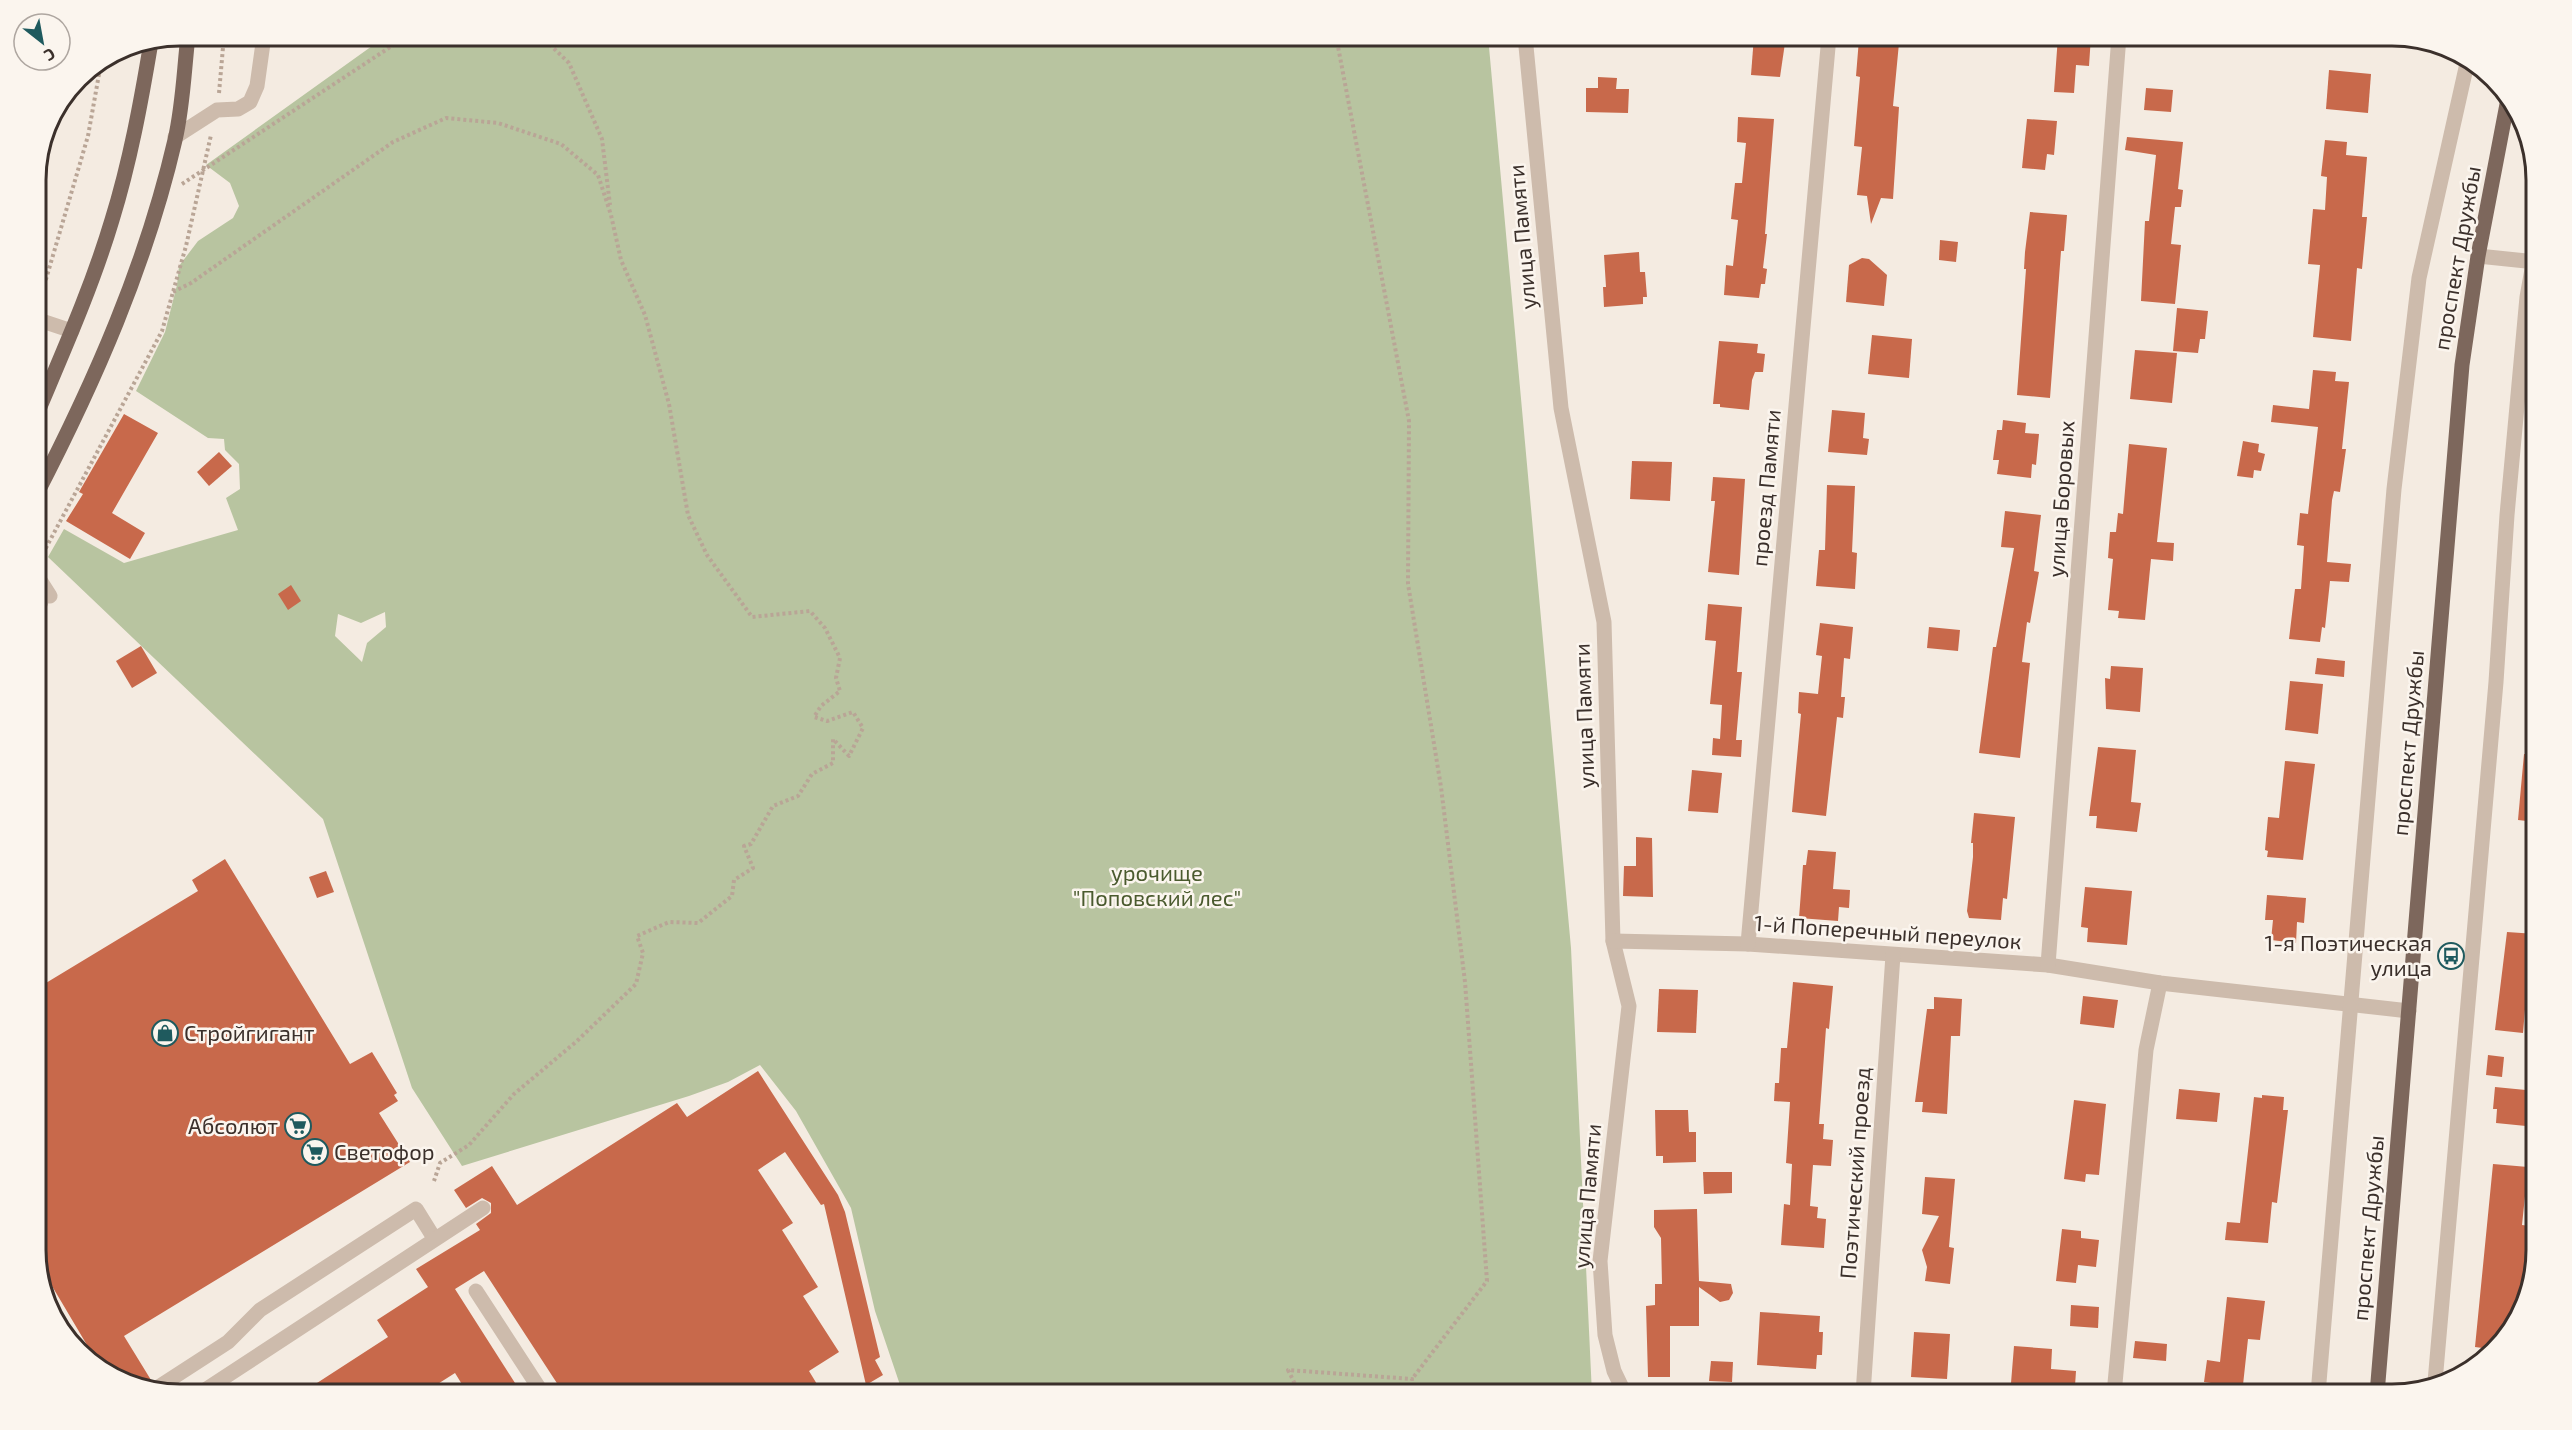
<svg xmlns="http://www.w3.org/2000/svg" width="2572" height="1430" font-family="'Exo 2',sans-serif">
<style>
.green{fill:#b8c4a0;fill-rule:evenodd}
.building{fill:#c8694b}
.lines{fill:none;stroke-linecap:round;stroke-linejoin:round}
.path{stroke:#b9a596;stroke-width:4;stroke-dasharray:3 3;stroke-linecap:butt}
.minor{stroke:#cdbbac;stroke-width:15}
.major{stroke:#7d675c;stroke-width:15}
.labels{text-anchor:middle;stroke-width:5;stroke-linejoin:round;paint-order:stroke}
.street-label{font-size:22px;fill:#3b302b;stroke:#fbf5ee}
.park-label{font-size:22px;fill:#4a5a2e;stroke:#fbf5ee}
.poi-label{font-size:22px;fill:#3b302b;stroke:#fbf5ee;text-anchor:end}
.rim{fill:none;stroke:#3b302b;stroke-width:3}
</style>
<rect width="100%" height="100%" fill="#f4ebe1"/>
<path class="green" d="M386 36H1488L1571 948 1592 1394H899V1382L875 1311 851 1208 796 1111 760 1065 728 1082 689 1096 462 1166 412 1088 323 819 48 557 64 529 124 563 238 530 226 498 240 489 239 464 225 450 224 439 208 438 136 391 165 332 177 285 179 266 198 241 233 218 239 206 230 183 206 165ZM385 612 386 627 367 643 362 662 335 636 338 614 361 623Z"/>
<g class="building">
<polygon points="1754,36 1786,36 1780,77 1751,75"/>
<polygon points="2058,36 2091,36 2089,66 2076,65 2074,93 2054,92"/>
<polygon points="1859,39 1899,43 1893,106 1899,107 1893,199 1881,198 1871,224 1867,196 1857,195 1862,147 1854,146 1860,77 1856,76"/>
<polygon points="2329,70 2371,74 2368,113 2326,109"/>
<polygon points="1598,77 1617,78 1616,89 1629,89 1628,113 1586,112 1586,88 1598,88"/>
<polygon points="2146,88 2173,90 2171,112 2144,110"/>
<polygon points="1738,117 1774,119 1765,234 1767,234 1763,268 1767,269 1765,284 1761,284 1759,298 1724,295 1726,265 1733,266 1738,220 1731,219 1735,183 1742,183 1746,143 1737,142"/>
<polygon points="2027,119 2057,121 2054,155 2047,154 2045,170 2022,168"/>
<polygon points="2127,137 2183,142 2178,189 2183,190 2181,207 2175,207 2171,244 2181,245 2175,304 2141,301 2145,221 2149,221 2156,155 2125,150"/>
<polygon points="2325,140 2347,142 2346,155 2367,157 2362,217 2367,217 2362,269 2357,268 2351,341 2313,337 2320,265 2308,264 2313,209 2325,210 2327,177 2321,176"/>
<polygon points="2030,212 2067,215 2064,251 2061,251 2050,398 2017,395 2026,269 2024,269 2025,252"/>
<polygon points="1940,240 1958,242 1956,262 1939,260"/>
<polygon points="1639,252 1640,272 1645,272 1647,297 1643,297 1643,304 1604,307 1603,287 1606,287 1604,255"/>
<polygon points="1862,258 1869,259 1887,275 1884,306 1846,302 1849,265"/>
<polygon points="2177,308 2208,311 2205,339 2200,339 2198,353 2173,351"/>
<polygon points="1872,335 1912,339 1909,378 1868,374"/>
<polygon points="1719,341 1758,344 1757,353 1765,354 1763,372 1755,372 1752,380 1749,410 1720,407 1720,404 1713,404"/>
<polygon points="2135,350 2177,353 2172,403 2130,399"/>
<polygon points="2313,370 2336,372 2335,381 2349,382 2342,449 2346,449 2340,492 2334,491 2332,500 2327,562 2351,564 2349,582 2330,581 2325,628 2322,627 2320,642 2289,639 2295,589 2301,589 2304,546 2297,545 2300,513 2308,514 2318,427 2271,422 2273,405 2309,409"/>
<polygon points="1832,410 1865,413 1863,438 1869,439 1867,455 1828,452"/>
<polygon points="124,414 158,433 112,513 145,533 130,559 66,521 83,494 79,492"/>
<polygon points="2003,420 2026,423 2025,433 2039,434 2036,465 2032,464 2031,478 1997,474 1999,460 1993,460 1997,430 2002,430"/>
<polygon points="2243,441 2259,444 2258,452 2265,454 2261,471 2254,470 2253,478 2237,476"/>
<polygon points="2129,444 2167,448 2157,542 2174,543 2173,561 2151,559 2145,620 2118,618 2119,611 2108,610 2113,559 2108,558 2110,532 2116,532 2118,513 2123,514"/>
<polygon points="219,452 232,466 209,486 197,472"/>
<polygon points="1632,461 1672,462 1670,501 1630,499"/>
<polygon points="1713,477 1745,479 1739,575 1708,572 1715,501 1711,501"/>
<polygon points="1827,485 1855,486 1852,552 1857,553 1855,589 1816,586 1819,550 1825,550"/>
<polygon points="2005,511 2041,515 2034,571 2039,572 2030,623 2027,622 2022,662 2030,663 2020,758 1979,753 1993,647 1996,647 2014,548 2001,547"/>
<polygon points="291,585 301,601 288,610 278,594"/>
<polygon points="1708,604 1742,607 1737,672 1742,672 1736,740 1742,740 1741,757 1712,755 1713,738 1720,739 1722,705 1710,704 1716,641 1705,640"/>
<polygon points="1820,623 1853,627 1850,659 1844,658 1841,697 1845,697 1843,718 1837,717 1826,816 1792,812 1801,714 1798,713 1799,692 1818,694 1822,656 1816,655"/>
<polygon points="1929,627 1960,630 1958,651 1927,648"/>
<polygon points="141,646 157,673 132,688 116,661"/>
<polygon points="2317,658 2345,661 2344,677 2315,674"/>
<polygon points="2111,666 2143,668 2140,712 2106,709 2105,678 2110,679"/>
<polygon points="2290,681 2323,684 2318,734 2285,730"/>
<polygon points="2098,747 2136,750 2131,802 2141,803 2137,832 2096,828 2097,816 2089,816"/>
<polygon points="2524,754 2536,755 2536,822 2518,820"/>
<polygon points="2285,761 2315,764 2303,860 2267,857 2268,851 2265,850 2268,817 2279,818"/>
<polygon points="1692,770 1722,773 1718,813 1688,811"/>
<polygon points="1974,813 2015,817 2007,899 2003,898 2001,920 1969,918 1967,911 1973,857 1973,843 1971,843"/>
<polygon points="1636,837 1652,838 1653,897 1623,896 1624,866 1636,866"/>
<polygon points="1808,850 1836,852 1833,889 1850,890 1849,908 1839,907 1838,921 1799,918 1803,865 1806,865"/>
<polygon points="225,859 350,1064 372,1052 397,1093 394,1095 398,1101 379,1113 410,1162 124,1336 151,1380 148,1385 108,1375 100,1367 36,1259 36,989 198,891 192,880"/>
<polygon points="326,871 334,892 317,898 309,877"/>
<polygon points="2085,887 2132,891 2127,945 2087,942 2088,928 2081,927"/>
<polygon points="2267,895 2306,898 2304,923 2297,922 2296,943 2271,940 2273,920 2265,920"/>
<polygon points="2507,932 2536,934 2536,974 2528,974 2523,1033 2495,1030"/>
<polygon points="1793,982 1833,986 1829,1029 1826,1028 1819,1124 1824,1124 1823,1139 1833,1140 1831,1166 1813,1165 1810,1206 1818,1207 1817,1218 1826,1219 1824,1248 1781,1245 1784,1204 1790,1205 1792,1164 1786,1163 1790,1102 1774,1101 1775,1083 1779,1083 1781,1048 1787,1048"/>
<polygon points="1659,989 1698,990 1696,1033 1657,1032"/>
<polygon points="2083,996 2118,1000 2114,1028 2080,1024"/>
<polygon points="1934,997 1962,999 1960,1036 1951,1036 1947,1114 1922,1112 1923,1102 1915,1102 1927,1009 1934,1009"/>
<polygon points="2488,1055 2504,1057 2502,1077 2486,1075"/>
<polygon points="758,1071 838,1195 845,1212 880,1357 875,1360 883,1375 866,1385 824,1204 821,1205 785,1152 758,1170 793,1223 782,1230 818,1287 803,1296 839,1352 809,1371 823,1394 564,1394 484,1271 455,1289 522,1394 468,1394 455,1373 422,1394 300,1394 388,1337 377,1320 428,1287 416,1269 480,1230 476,1224 491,1213 491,1203 482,1198 466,1208 454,1190 492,1166 517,1205 677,1103 687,1117"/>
<polygon points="2495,1087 2536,1091 2536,1127 2496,1123 2497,1109 2493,1109"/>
<polygon points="2179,1089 2220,1093 2217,1122 2176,1119"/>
<polygon points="2262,1095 2284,1097 2283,1110 2288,1110 2277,1203 2272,1202 2268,1243 2225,1240 2227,1222 2240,1223 2254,1097 2262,1098"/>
<polygon points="2074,1100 2106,1104 2099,1175 2086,1174 2085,1182 2064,1179"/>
<polygon points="1655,1110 1688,1110 1689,1132 1696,1132 1696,1162 1663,1163 1663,1156 1656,1156"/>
<polygon points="2493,1164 2528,1167 2522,1225 2530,1226 2530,1233 2534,1233 2531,1259 2526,1259 2522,1302 2517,1322 2490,1349 2475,1347"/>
<polygon points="1703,1172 1732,1172 1732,1193 1704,1194"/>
<polygon points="1925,1177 1955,1179 1949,1247 1954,1248 1950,1284 1925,1281 1927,1267 1922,1250 1939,1216 1922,1214"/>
<polygon points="1697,1209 1699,1281 1731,1284 1733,1293 1729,1300 1720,1302 1699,1287 1699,1326 1670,1326 1670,1377 1648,1377 1646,1306 1655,1305 1655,1284 1662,1284 1661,1238 1654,1227 1654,1210"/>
<polygon points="2062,1229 2081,1231 2081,1238 2099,1240 2096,1267 2078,1265 2076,1283 2056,1281"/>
<polygon points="2227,1297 2265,1301 2260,1340 2248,1339 2242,1394 2217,1394 2218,1384 2204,1382 2207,1360 2220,1362"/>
<polygon points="2071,1305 2099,1307 2098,1328 2070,1326"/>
<polygon points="1760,1312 1820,1316 1819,1332 1823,1332 1822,1355 1817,1355 1816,1369 1757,1365"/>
<polygon points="1914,1332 1950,1334 1947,1379 1911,1377"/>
<polygon points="2135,1341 2167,1344 2166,1361 2133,1358"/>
<polygon points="2014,1346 2052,1349 2051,1369 2076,1371 2075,1386 2011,1383"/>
<polygon points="1711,1361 1733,1362 1732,1382 1709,1381"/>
</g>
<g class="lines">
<g class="path">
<polyline points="541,36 569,63 602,139 610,205"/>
<polyline points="1336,36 1409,421 1408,584 1441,787 1465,982 1487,1281 1412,1379"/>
<polyline points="219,93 224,36"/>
<polyline points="182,184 407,36"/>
<polyline points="173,292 191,283 393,142 446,118 498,123 561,144 598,175 611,215 621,260 645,315 669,404 688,515 707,555 752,617 810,611 825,628 840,658 836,678 840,691 821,706 814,717 827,721 853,712 863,728 849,756 833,739 833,763 812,774 798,796 773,806 751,844 744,846 753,868 734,880 732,896 698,923 669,922 637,936 643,953 636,984 577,1041 514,1094 469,1145 440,1163 434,1181"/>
<polyline points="39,303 88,136 101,63"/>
<polyline points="40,559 162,331 186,246 211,135"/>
<polyline points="1300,1394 1288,1370 1412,1379 1410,1394"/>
</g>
<g class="minor">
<polyline points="1525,36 1561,408 1604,622 1613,941 1629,1006 1600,1261 1605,1335 1614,1371 1625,1394"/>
<polyline points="175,137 217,110 238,109 250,102 257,86 264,36"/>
<polyline points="2478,256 2536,262"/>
<polyline points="36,319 72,331"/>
<polyline points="36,574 50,596"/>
<polyline points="36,610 41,602"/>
<polyline points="1613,941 1748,944 2048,965 2160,983 2409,1011"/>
<polyline points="1748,944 1829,36"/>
<polyline points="2048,965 2119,36"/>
<polyline points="476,1291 543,1394"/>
<polyline points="2435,1382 2496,682 2507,515 2527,297 2536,247"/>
<polyline points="157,1388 228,1342 260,1310 416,1209 434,1238"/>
<polyline points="199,1394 483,1208"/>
<polyline points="1863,1394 1893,955"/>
<polyline points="2114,1394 2146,1050 2160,983"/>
<polyline points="2318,1394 2394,489 2419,278 2468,59"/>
</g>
<g class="major">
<path d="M36 416C63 352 92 287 112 220 130 162 141 102 151 42"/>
<path d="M36 495C95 381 146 265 175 140 183 106 184 70 188 36"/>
<polyline points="2377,1394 2462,365 2478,256 2508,99"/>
</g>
</g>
<defs>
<symbol id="bus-ring" viewBox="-11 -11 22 22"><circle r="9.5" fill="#fbf5ee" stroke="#1f5a5e" stroke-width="1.5"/><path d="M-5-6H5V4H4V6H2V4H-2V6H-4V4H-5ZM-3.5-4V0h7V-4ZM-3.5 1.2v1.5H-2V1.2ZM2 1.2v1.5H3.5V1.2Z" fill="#1f5a5e"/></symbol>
<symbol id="shop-ring" viewBox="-11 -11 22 22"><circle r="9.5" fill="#fbf5ee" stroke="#1f5a5e" stroke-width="1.5"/><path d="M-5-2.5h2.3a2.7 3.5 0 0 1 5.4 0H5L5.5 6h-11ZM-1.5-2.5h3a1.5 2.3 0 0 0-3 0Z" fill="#1f5a5e"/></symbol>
<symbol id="supermarket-ring" viewBox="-11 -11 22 22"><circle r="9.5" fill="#fbf5ee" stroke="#1f5a5e" stroke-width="1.5"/><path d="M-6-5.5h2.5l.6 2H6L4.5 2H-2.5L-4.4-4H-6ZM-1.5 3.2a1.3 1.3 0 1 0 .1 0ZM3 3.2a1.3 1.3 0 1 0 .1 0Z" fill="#1f5a5e"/></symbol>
</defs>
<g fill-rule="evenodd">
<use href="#bus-ring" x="2436" y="941" width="30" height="30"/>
<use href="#shop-ring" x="150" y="1018" width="30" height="30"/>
<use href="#supermarket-ring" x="283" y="1111" width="30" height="30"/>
<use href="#supermarket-ring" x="300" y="1137" width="30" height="30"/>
</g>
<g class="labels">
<g class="street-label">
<text transform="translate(1522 237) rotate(-95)" y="8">улица Памяти</text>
<text transform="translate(2457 258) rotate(-80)" y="8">проспект Дружбы</text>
<text transform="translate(1766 488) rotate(-85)" y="8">проезд Памяти</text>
<text transform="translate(2061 499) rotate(-86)" y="8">улица Боровых</text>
<text transform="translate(1584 716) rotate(-92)" y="8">улица Памяти</text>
<text transform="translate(2408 743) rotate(-85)" y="8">проспект Дружбы</text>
<text transform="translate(1888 932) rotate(4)" y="8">1-й Поперечный переулок</text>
<text transform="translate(1855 1173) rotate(-86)" y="8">Поэтический проезд</text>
<text transform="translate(1587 1196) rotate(-85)" y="8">улица Памяти</text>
<text transform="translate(2368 1228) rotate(-85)" y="8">проспект Дружбы</text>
</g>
<g class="park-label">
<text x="1157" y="881">урочище<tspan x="1157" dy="25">"Поповский лес"</tspan></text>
</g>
<g class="poi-label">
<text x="2432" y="951">1-я Поэтическая<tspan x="2432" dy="25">улица</tspan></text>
<text x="184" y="1041" text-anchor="start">Стройгигант</text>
<text x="278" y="1134">Абсолют</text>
<text x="334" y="1160" text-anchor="start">Светофор</text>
</g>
</g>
<path d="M0 0H2572V1430H0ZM180 46H2392A134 134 0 0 1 2526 180V1250A134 134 0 0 1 2392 1384H180A134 134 0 0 1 46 1250V180A134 134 0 0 1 180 46Z" fill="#fbf5ee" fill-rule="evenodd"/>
<path class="rim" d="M180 46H2392A134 134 0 0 1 2526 180V1250A134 134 0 0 1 2392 1384H180A134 134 0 0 1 46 1250V180A134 134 0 0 1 180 46Z"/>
<g transform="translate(42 42) rotate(149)"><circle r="28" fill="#fbf5ee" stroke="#aea6a0" stroke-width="1.5"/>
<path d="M0-4.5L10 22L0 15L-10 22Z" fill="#1f5a5e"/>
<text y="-9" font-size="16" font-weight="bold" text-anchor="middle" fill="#3b302b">С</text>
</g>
</svg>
